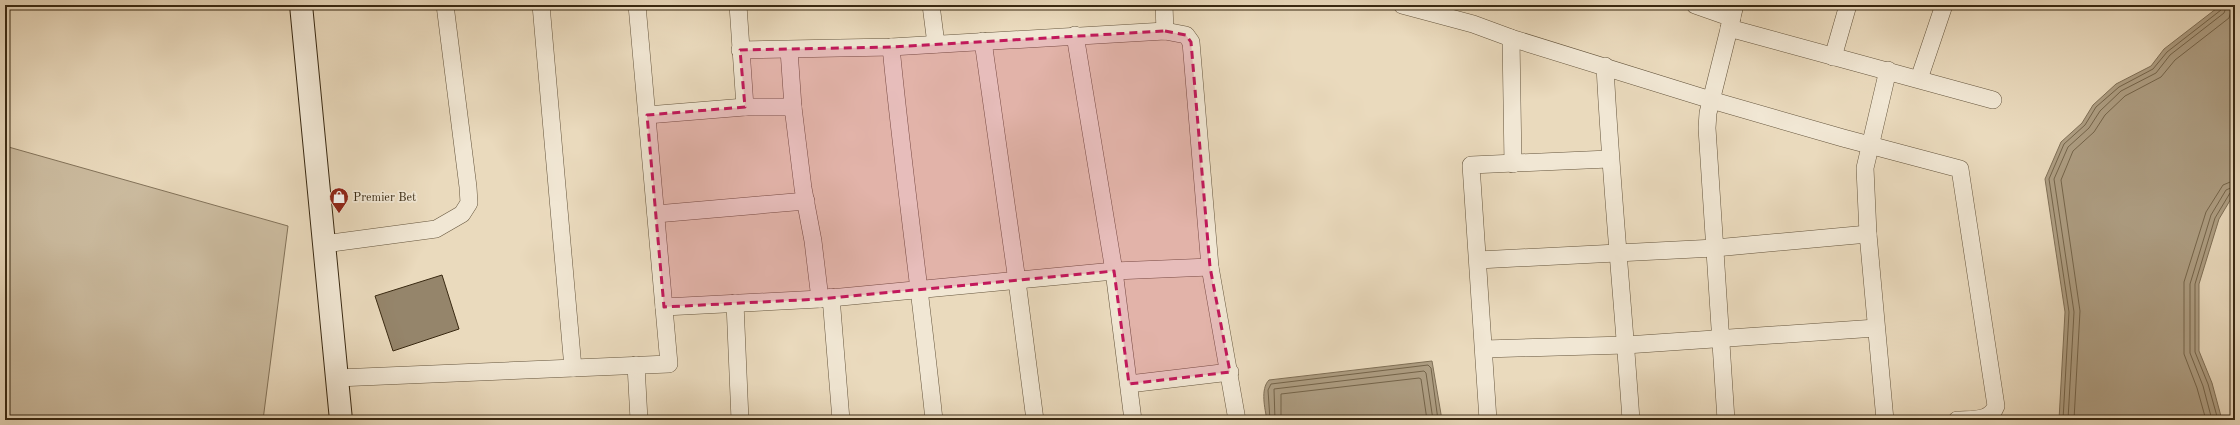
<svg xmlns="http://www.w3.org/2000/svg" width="2240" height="425" font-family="'Old Standard TT',serif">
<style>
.green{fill:#ccbca0;stroke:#827259}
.water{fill:#ae9e83;stroke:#7f6f56}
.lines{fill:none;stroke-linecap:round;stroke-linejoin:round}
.shore{stroke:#74644a;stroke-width:1}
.building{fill:#95856b;stroke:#392912}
.street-casing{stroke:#65553d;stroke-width:18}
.secondary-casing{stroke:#392912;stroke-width:24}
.street{stroke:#f1e7d4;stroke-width:17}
.secondary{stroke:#f1e7d4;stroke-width:22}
.marked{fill:#c2185b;fill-opacity:0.2;stroke:#c2185b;stroke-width:3;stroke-dasharray:8 5;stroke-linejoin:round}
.labels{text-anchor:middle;stroke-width:3.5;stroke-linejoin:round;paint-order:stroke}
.poi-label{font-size:12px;fill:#392912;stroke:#f1e7d4;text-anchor:start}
</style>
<rect width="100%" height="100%" fill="#eadabd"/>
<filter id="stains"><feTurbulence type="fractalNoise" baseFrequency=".005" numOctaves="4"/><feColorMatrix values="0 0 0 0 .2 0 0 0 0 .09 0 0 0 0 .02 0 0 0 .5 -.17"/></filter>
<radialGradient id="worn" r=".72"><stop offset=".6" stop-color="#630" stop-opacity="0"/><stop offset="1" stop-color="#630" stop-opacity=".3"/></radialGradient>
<polygon class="green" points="5,146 288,226 263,420 5,420"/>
<g class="water">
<polygon points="2221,5 2235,5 2235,192 2219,219 2199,284 2199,351 2212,383 2222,420 2059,420 2065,312 2045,179 2061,142 2082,123 2093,105 2116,84 2151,66 2164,49"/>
<path d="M1432 361 1442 420H1267C1265 409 1260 389 1269 380Z"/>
</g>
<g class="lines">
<g class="shore">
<polyline points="1270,420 1268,390 1271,384 1428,365 1431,368 1438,420"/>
<polyline points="1275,420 1274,389 1424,371 1426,373 1433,420"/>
<polyline points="1281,420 1281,394 1419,378 1421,379 1427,420"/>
<polyline points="2063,420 2069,312 2049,179 2064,144 2085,125 2096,107 2119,87 2153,69 2167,52 2221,10 2222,5"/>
<polyline points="2068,420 2074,312 2054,179 2068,147 2089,128 2100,111 2121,91 2156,73 2170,55 2224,13 2227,5"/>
<polyline points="2074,420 2080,311 2061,180 2073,151 2094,132 2105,115 2125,96 2161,77 2175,60 2229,18 2233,5"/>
<polyline points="2206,420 2197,388 2184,354 2184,282 2206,212 2223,185 2235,180"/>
<polyline points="2212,420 2203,386 2190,353 2190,284 2211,215 2226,190 2235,186"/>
<polyline points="2218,420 2208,384 2195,352 2195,284 2215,218 2230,193 2235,191"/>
</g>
</g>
<polygon class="building" points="442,275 459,329 393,351 375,296"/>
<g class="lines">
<defs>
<g id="street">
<polyline points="541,5 573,368"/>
<polyline points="738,5 745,107"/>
<polyline points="931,5 936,44"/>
<polyline points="1164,5 1165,31"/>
<path d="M1402 5 1473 24 1511 38 1711 100 1843 138 1960 169 1996 406C1990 422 1972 419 1957 420"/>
<polyline points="1695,5 1732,18"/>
<polyline points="1729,28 1993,100"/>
<polyline points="1075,35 1114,271 1133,420"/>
<polyline points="1511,38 1513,164"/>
<polyline points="983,41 1017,281 1035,420"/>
<path d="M891 47C903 171 921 295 934 420"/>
<polyline points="740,50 891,47 1165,31 1186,35 1191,42 1210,267 1237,420"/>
<polyline points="789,50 793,107 803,188 813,241 820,299"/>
<polyline points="1833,57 1848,5"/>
<path d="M1605 66C1611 184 1623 302 1631 420"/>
<polyline points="1919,79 1944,5"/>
<polyline points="647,115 745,107 793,107"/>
<polyline points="656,214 806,201"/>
<polyline points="324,244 436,229 462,214 469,203 468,187 445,5"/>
<polyline points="1478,260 1715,248 1868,234"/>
<polyline points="831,297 841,420"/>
<polyline points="735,303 740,420"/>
<polyline points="664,307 820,299 1114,271 1210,267"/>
<polyline points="1484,349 1626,345 1876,328"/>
<polyline points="636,365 639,420"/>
<polyline points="337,378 669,364 637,5"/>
<polyline points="1129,384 1230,372"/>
<polyline points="1488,420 1471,165 1609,159"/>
<polyline points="1726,420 1707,128 1708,113 1735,5"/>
<polyline points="1885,420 1868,234 1865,168 1888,70"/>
</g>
<polyline id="secondary" points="301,5 341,420"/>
</defs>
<use href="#street" class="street-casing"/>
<use href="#secondary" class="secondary-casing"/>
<use href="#street" class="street"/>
<use href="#secondary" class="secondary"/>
</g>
<path class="marked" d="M1165 31 1186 35 1191 42 1210 267 1230 372 1129 384 1114 271 820 299 664 307 647 115 745 107 740 50 891 47Z"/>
<defs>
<symbol id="shop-pin" viewBox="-11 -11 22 30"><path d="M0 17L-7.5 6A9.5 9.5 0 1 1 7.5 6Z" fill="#8f2418" stroke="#f1e7d4"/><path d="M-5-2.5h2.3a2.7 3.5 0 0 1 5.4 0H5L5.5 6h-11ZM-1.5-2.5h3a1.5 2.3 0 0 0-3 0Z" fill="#fff"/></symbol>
</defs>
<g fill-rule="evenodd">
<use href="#shop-pin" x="328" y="186" width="22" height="30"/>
</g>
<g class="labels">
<g class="poi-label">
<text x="353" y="201">Premier Bet</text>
</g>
</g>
<rect width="2240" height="425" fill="none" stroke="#eadabd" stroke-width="20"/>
<rect x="6" y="6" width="2228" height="413" fill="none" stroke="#392912" stroke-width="2"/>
<rect x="10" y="10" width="2220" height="405" fill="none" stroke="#392912"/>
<rect width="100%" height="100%" filter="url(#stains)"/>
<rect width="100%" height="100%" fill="url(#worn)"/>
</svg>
